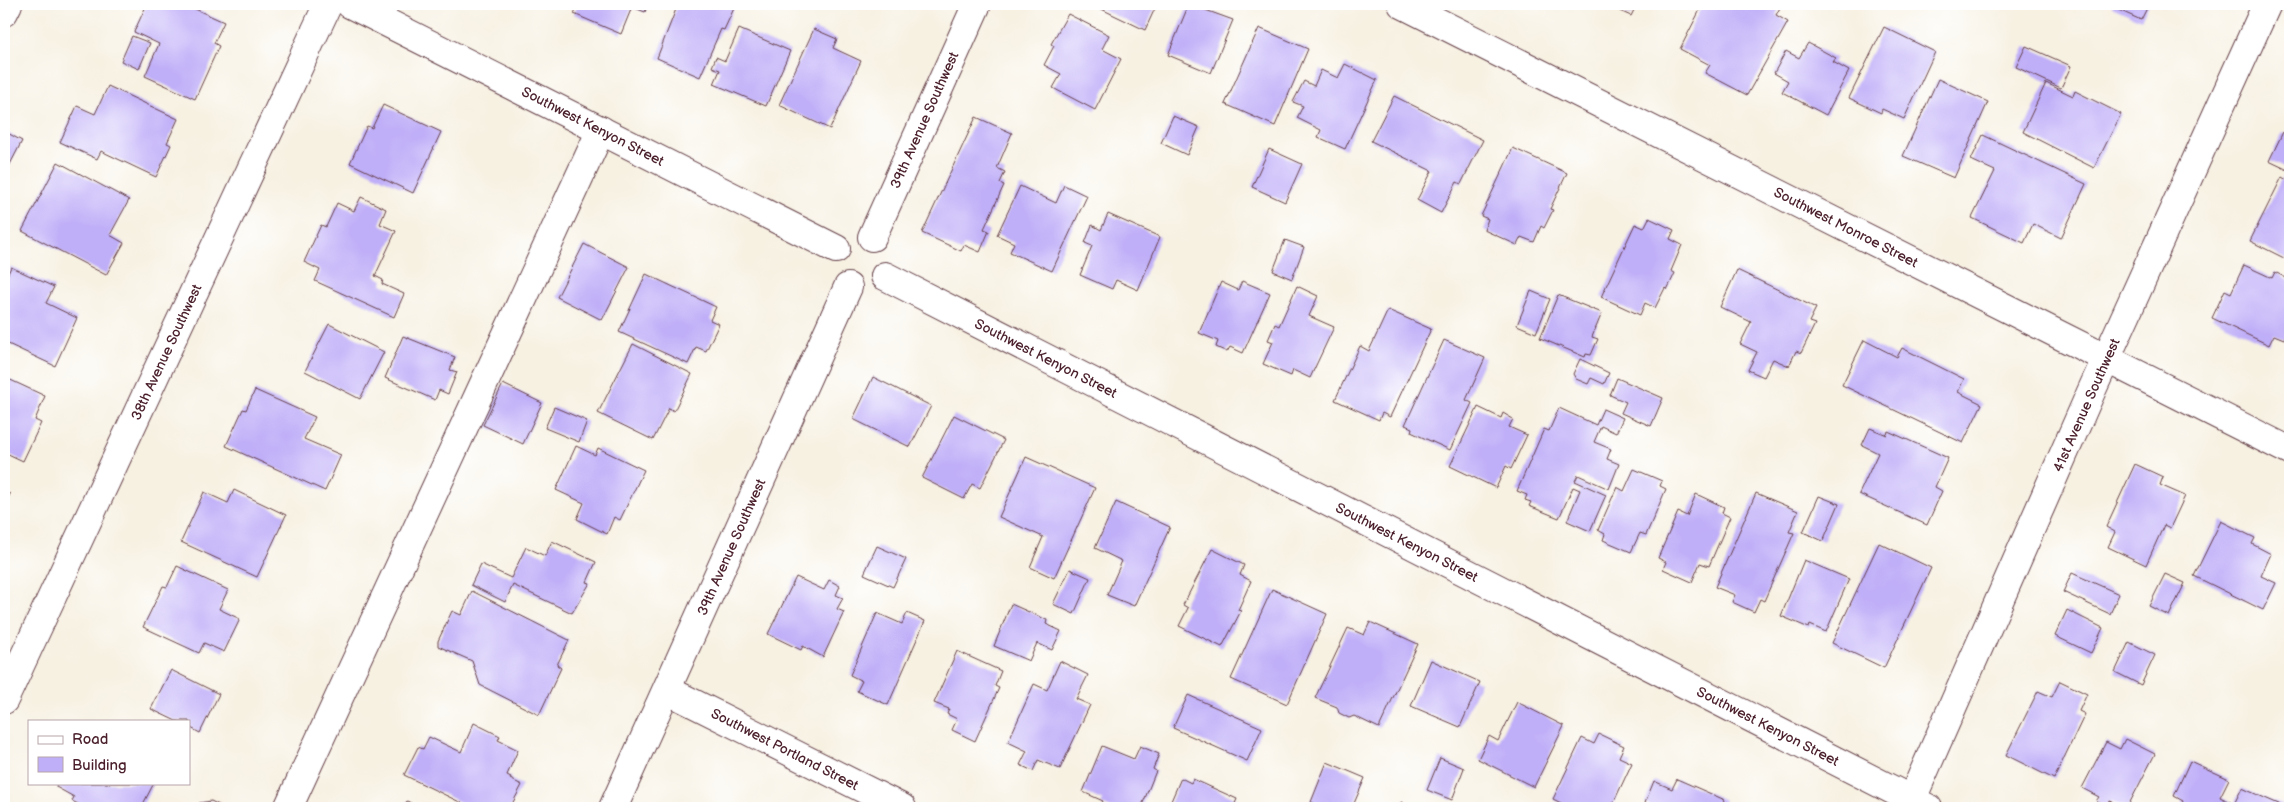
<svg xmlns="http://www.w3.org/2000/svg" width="2294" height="812" font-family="'Balsamiq Sans',sans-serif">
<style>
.building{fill:#bfaef8}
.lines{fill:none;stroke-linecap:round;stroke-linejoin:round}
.minor-casing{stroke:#643e46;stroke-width:30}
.minor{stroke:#fff;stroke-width:28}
.labels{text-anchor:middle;stroke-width:4;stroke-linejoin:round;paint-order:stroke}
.street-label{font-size:14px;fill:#4a1f2b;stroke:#fff}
</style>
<rect width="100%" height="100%" fill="#fff"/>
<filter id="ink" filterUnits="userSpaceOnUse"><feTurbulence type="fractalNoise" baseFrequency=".02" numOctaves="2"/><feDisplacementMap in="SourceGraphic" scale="10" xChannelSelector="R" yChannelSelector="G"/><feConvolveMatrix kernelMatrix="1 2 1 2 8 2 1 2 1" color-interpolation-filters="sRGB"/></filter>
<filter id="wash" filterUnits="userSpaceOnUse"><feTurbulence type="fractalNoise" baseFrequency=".0096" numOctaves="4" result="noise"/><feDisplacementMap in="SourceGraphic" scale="20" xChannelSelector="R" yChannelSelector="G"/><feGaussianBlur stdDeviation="1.12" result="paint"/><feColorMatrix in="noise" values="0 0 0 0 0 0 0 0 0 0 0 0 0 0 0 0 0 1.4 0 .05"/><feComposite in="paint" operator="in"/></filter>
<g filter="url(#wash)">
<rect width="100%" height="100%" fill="#f7f1e2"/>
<g id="blocks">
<g class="building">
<polygon points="147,4 170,4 176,6 177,4 184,4 224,22 214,43 219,46 195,99 145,76 159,44 134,32"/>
<polygon points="578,4 648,4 645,12 632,7 621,34 574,14"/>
<polygon points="678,4 736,4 724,30 721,29 700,77 657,58"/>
<polygon points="1091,4 1157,4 1145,30"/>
<polygon points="1189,4 1233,20 1211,73 1168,55"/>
<polygon points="1604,4 1637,4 1631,16"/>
<polygon points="1703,4 1782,4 1776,15 1788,22 1747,95 1705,73 1710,65 1680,49"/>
<polygon points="2113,4 2149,4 2141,20 2112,7"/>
<polygon points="1068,14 1109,35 1102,49 1121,59 1095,110 1053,88 1061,74 1044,65 1054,46 1051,44"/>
<polygon points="1884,27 1935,52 1904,119 1882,109 1881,113 1849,98"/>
<polygon points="1259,28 1308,49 1275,126 1225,104"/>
<polygon points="739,29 790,51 766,106 714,84 720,70 712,67 716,57 725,61"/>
<polygon points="814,29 837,39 833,48 861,61 830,129 779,105"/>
<polygon points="132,36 150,43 139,69 121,61"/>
<polygon points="1808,43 1836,58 1833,62 1849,71 1826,115 1782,92 1788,81 1774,73 1786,51 1799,58"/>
<polygon points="2026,46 2071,66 2061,88 2016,67"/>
<polygon points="1345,64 1377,80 1345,149 1318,137 1321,130 1297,118 1303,106 1293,102 1304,81 1314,86 1321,70 1338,78"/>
<polygon points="1938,79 1988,102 1954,178 1903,156"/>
<polygon points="2046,83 2073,96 2075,91 2121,114 2094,168 2023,132"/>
<polygon points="108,86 178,119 167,143 171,145 156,177 101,151 97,159 60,142 77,106 95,114"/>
<polygon points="1394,96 1483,140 1461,184 1457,182 1441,213 1417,200 1432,171 1371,141"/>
<polygon points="383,105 441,132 413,193 350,163 367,126 372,128"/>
<polygon points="1173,116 1199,127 1187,155 1161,143"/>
<polygon points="976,117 1012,133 997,168 1005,172 1000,183 1004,185 984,229 989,231 980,252 964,245 961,251 922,233"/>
<polygon points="4,131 22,141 4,176"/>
<polygon points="2283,132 2290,135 2290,171 2269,161"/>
<polygon points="1983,135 2086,184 2061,238 2033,224 2024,243 1972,218 1995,171 1971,160"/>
<polygon points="1513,148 1567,173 1550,209 1553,210 1544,228 1541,226 1534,242 1521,237 1517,245 1484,230 1488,219 1481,216"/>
<polygon points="1269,149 1302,164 1285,202 1252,187"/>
<polygon points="58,162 129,200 110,235 124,243 106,275 22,231"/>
<polygon points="2282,177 2290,182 2290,261 2250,241"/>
<polygon points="1064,185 1087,196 1052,271 1010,252 1014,243 997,235 1020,186 1056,203"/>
<polygon points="361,197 386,209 380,224 396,231 375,276 383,280 382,284 404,294 394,317 315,281 320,270 304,262 321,225 326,227 337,203 354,211"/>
<polygon points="1108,214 1160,237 1138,290 1116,280 1112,289 1080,275 1092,246 1085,243 1092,225 1101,230"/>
<polygon points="1649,218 1674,230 1670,239 1682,245 1671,271 1675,273 1667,290 1665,288 1655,308 1645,303 1640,315 1601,297 1635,224 1644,228"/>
<polygon points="1285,240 1304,247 1292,279 1273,271"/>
<polygon points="584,244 629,267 602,320 557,297"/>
<polygon points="2244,265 2272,278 2275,272 2290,280 2290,333 2288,331 2284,339 2274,335 2269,345 2212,318 2225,290 2231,293"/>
<polygon points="11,267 54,287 46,303 77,318 55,366 4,342 4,282"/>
<polygon points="1737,270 1816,308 1809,322 1815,324 1801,353 1796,351 1789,366 1773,359 1764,377 1748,370 1757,352 1740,344 1751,322 1720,307"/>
<polygon points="646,274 716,307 710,320 719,324 706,351 696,347 688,364 619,332"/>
<polygon points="1242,281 1270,293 1243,353 1230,347 1227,352 1216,347 1218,341 1199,333 1221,282 1238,290"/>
<polygon points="1297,286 1318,296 1309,316 1334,327 1310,378 1293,370 1291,376 1263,364 1273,342 1268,340 1275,324 1279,326"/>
<polygon points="1531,291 1550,299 1536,333 1517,325"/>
<polygon points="1558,295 1602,313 1592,337 1598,339 1591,355 1586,354 1585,357 1540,338"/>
<polygon points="1388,310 1431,329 1390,417 1382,413 1379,420 1335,400 1360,346 1369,351"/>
<polygon points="329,324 384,352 360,399 305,371"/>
<polygon points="403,336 455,357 450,370 457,372 448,394 439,390 435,400 385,378"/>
<polygon points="1444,340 1485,358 1466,400 1472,403 1450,450 1411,432 1412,428 1405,425"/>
<polygon points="1864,340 1897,357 1902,348 1964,379 1958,392 1982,404 1963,443 1842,385"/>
<polygon points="633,344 692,374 674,411 669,408 653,440 598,413"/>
<polygon points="1580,359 1609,373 1604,384 1591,378 1588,384 1576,379 1573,374"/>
<polygon points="4,377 45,396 35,420 41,423 23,461 4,452"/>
<polygon points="873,377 931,406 910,447 853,419"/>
<polygon points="1617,378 1663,398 1651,426 1621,413 1626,402 1610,395"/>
<polygon points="503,384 542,403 523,444 483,425"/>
<polygon points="255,390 315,417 304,439 341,455 325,491 226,446 243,409 246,410"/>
<polygon points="554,407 587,421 579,442 545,428"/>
<polygon points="1478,407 1501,418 1503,413 1513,419 1509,427 1527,435 1511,469 1506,466 1496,488 1450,466"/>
<polygon points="1559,408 1596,425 1603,409 1623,418 1616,433 1601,426 1594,442 1611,449 1607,459 1619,464 1609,489 1578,475 1575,481 1606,495 1590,531 1567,521 1580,490 1573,487 1559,518 1529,506 1531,502 1525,500 1527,495 1517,491 1544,429 1549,431"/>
<polygon points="954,415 1004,440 980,488 972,484 964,499 922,478"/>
<polygon points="1870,428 1887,435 1888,431 1948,458 1935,487 1942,491 1927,525 1859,494 1878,453 1862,445"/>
<polygon points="576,446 595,455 598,448 644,470 620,520 614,517 607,534 577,519 584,503 556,490"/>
<polygon points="1026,457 1095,488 1054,578 1030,567 1043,537 999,517"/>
<polygon points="2135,464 2163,477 2160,485 2185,496 2170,528 2164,525 2146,565 2108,547 2115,532 2106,527"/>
<polygon points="1634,469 1662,481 1660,486 1666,489 1646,535 1640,533 1631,552 1603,540 1605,534 1598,530 1617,487 1624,491"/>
<polygon points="234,490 286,515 257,577 181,542 204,492 228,503"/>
<polygon points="4,491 10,494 4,506"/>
<polygon points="1756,493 1798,511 1789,532 1794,533 1764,601 1760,599 1754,612 1732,602 1735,595 1715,587"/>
<polygon points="1696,494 1724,507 1722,513 1730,517 1709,566 1700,563 1692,582 1663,569 1666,562 1658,558 1678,512 1687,516"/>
<polygon points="1819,496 1839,504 1823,541 1803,532"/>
<polygon points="1116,502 1170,527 1134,606 1107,595 1122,561 1095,548"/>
<polygon points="2221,521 2255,538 2252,544 2271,554 2261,576 2276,583 2263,610 2194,576"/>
<polygon points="552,541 596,562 587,582 590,583 572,613 513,585 505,602 471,585 481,564 511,578 526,547 545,556"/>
<polygon points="1879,543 1931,568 1884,668 1832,643"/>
<polygon points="877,546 906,559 893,587 864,574"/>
<polygon points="1212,549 1244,565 1240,575 1251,581 1238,610 1241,611 1222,647 1179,626 1188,608 1183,605"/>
<polygon points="1804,560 1849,579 1826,632 1810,625 1809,628 1781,616"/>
<polygon points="177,566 228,590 219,609 240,619 224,652 204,643 199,653 143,627 163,586 167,587"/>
<polygon points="1070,569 1090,578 1074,614 1053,604"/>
<polygon points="2072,573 2119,594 2110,614 2063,592"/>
<polygon points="2165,574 2185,583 2169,616 2149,606"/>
<polygon points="796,577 824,590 829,580 840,586 836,595 843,598 837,609 844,612 823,657 803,646 801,650 768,634"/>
<polygon points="1272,589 1327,614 1287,704 1231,679"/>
<polygon points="472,591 569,640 557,665 561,668 539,715 480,685 472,661 438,646 438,641 452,611 461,615"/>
<polygon points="1011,604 1047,620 1046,624 1061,631 1052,650 1037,643 1029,661 994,646"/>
<polygon points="2067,610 2103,628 2091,653 2055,636"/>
<polygon points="877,613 902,624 907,613 925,621 888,705 857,691 862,681 850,675"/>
<polygon points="1370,622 1418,644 1379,728 1354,716 1349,718 1339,713 1337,707 1315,698 1348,628 1364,635"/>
<polygon points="2129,642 2155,655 2141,685 2115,672"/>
<polygon points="957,651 1001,671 995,686 999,688 975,741 952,730 957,719 947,714 949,709 934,703"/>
<polygon points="1431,660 1480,682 1460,727 1411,706"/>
<polygon points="1060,661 1088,675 1076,699 1090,705 1060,769 1038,760 1033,771 1020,765 1027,751 1008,742 1034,684 1047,690"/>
<polygon points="171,670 219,694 200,733 189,727 189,721 176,721 151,709"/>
<polygon points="2060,681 2087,694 2079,711 2085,714 2054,779 2006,755 2038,691 2052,697"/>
<polygon points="1188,695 1262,728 1247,761 1173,728"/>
<polygon points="1517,702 1564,726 1534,787 1478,759 1489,736 1498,741"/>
<polygon points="474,723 500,736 498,740 518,750 507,775 511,777 510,779 522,785 510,808 472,808 404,775 418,747 423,749 429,737 461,752"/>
<polygon points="1599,734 1624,746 1619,757 1632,763 1611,808 1571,808 1553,799 1582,738 1594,744"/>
<polygon points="2125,739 2155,754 2127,808 2110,801 2107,807 2096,801 2099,797 2082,788 2106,742 2120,749"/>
<polygon points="1102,746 1134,759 1140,746 1159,754 1153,769 1156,771 1141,808 1111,808 1101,804 1103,801 1083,792"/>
<polygon points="1440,758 1464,768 1452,800 1427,790"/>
<polygon points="2190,761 2229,779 2220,797 2234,804 2242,788 2281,805 2280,808 2180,808 2183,801 2174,796"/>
<polygon points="1327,762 1365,778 1352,808 1326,808 1311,802"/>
<polygon points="1181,778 1191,783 1193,779 1237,799 1233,808 1168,808"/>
<polygon points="1677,779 1725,800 1722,808 1648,808 1650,805 1645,803 1654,781 1672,789"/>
<polygon points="57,783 154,783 141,808 86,808 72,801 74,797 56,787"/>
<polygon points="211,801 225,808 196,808 199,803"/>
<polygon points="407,801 420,808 403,808"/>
<polygon points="1401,802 1414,808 1398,808"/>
</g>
</g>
</g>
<g filter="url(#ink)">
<use href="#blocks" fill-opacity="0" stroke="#643e46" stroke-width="1"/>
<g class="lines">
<defs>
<g id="minor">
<polyline points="350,4 836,249"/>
<polyline points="1402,4 2290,451"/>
<polyline points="4,12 8,4"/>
<polyline points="872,237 977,4"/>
<polyline points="885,276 1928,808"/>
<polyline points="667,690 902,808"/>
<polyline points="4,700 328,4"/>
<polyline points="288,808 601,130"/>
<polyline points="613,808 848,287"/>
<polyline points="1908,808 2091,392 2267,4"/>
</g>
</defs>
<use href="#minor" class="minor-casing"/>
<use href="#minor" class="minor"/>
</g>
</g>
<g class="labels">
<g class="street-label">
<text transform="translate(924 120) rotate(-66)" y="5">39th Avenue Southwest</text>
<text transform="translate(593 126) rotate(27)" y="5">Southwest Kenyon Street</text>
<text transform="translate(1846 227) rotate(27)" y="5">Southwest Monroe Street</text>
<text transform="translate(166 352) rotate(-65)" y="5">38th Avenue Southwest</text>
<text transform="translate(1046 358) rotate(27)" y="5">Southwest Kenyon Street</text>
<text transform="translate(2086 405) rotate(-66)" y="5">41st Avenue Southwest</text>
<text transform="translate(1407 542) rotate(27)" y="5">Southwest Kenyon Street</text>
<text transform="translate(731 547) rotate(-66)" y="5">39th Avenue Southwest</text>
<text transform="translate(1768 726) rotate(27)" y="5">Southwest Kenyon Street</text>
<text transform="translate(785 749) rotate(27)" y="5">Southwest Portland Street</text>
</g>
</g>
<rect width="2294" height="812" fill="none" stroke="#fff" stroke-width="20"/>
<rect x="28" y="720" width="162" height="65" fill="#ffffff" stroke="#b7a5aa"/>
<rect x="38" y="736" width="25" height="8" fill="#ffffff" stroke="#b7a5aa"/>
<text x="72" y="744" font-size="15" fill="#4a1f2b">Road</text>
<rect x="38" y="757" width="25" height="15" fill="#bfaef8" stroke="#b7a5aa"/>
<text x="72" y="770" font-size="15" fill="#4a1f2b">Building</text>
</svg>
